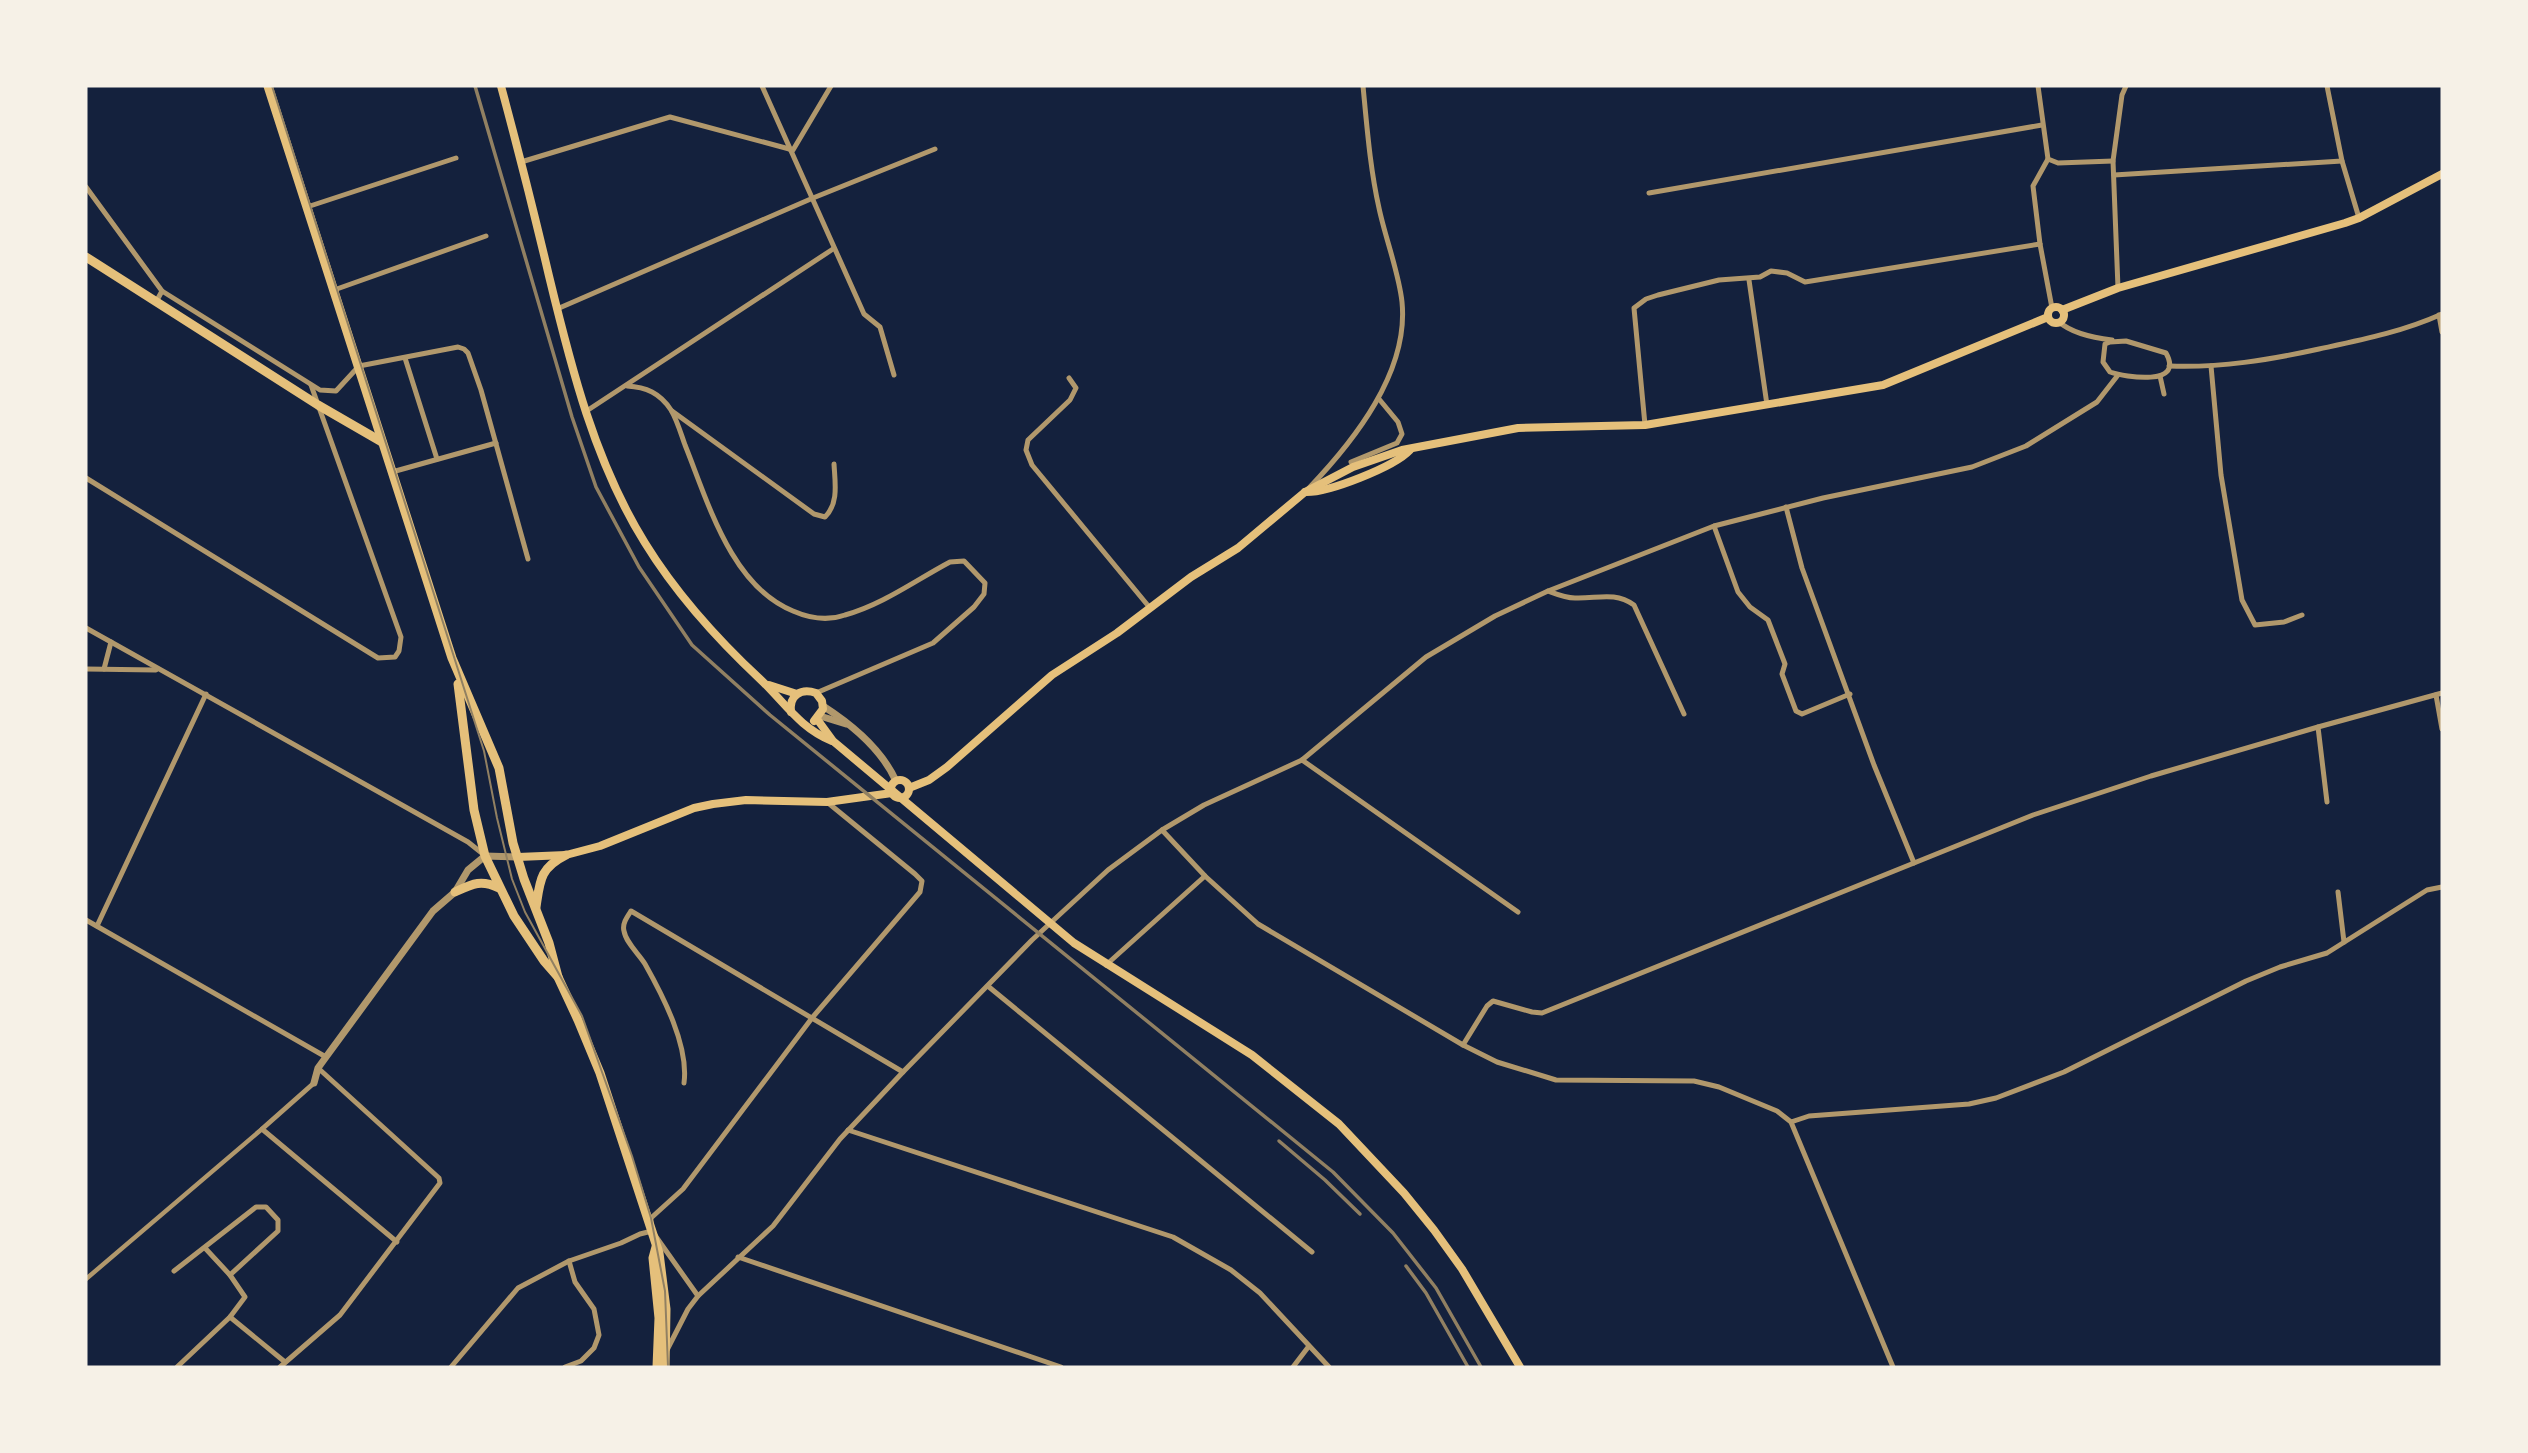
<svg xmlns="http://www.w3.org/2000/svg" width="2528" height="1453" font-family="Quicksand,sans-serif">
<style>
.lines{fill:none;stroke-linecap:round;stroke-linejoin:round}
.pedestrian{stroke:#b1986c;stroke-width:4.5}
.minor{stroke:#b1986c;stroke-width:5}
.tertiary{stroke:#b1986c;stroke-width:7}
.secondary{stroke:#e5c07b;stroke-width:8}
.primary{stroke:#e5c07b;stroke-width:9}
.tram{stroke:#918062;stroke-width:2}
.rail{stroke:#918062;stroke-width:3.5}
</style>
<rect width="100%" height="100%" fill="#14213d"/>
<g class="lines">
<polyline class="pedestrian" points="86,1279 262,1129"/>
<g class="minor">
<polyline points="762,86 864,314 880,327 894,375"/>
<polyline points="2038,86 2048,159 2058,163 2113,161"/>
<polyline points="2327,86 2342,161 2359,218"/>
<polyline points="2048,159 2033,186 2040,244 2052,308"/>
<polyline points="521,162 670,117 793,150 831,86"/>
<polyline points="2114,175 2342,161"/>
<polyline points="86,187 162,291 156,302"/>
<polyline points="1649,193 2042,125"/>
<polyline points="307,207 456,158"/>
<polyline points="1749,280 1767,405"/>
<polyline points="2118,288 2113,161 2122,95 2126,86"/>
<polyline points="334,290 486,236"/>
<polyline points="162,291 320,390 336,391 359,366 458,347 464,349 468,353 481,390 528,559"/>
<polyline points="557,309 813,198 935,149"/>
<polyline points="2439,315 2442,332"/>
<path d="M2059 322C2073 334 2095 338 2112 340"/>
<path d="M2126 341 2166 353C2185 387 2125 377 2110 372L2103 362 2105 344 2110 342Z"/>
<polyline points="405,358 437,459"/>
<path d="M2169 366C2220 368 2269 360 2319 349 2361 340 2402 332 2442 314"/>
<polyline points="2211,366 2221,475 2242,600 2255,625 2284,622 2302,615"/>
<polyline points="2160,376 2164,394"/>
<polyline points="1069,378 1076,388 1070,400 1028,440 1026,450 1032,465 1150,608"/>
<path d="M627 386C646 387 660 393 671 410 677 420 681 434 685 445 708 502 731 586 793 611 809 618 828 621 845 615 882 605 916 580 950 562L964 561 985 583 984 594 974 607 933 643 816 693"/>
<path d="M672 411 814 514 825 517C839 503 835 483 834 464"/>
<polyline points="585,412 833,249"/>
<polyline points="1645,425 1634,308 1646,299 1658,295 1719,280 1760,277 1771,271 1787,273 1805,282 2040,244"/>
<polyline points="1351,462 1397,443 1402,434 1398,422 1379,399"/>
<polyline points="392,472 496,443"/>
<polyline points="86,478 378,658 395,657 399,651 401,637 311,385"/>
<path d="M1309 488C1354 441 1409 372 1402 302 1399 273 1385 237 1379 208 1370 168 1367 127 1363 86"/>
<polyline points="1786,507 1802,568 1874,765 1914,863"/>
<polyline points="1714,526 1738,592 1750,607 1768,620 1785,664 1782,674 1796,711 1802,714 1850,694"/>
<path d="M1548 591C1556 594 1565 598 1575 598 1597 599 1614 591 1634 605L1684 714"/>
<polyline points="86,628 468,842 483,854"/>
<polyline points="86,669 156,670"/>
<polyline points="104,669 111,642"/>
<polyline points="2436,695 2442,729"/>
<polyline points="2318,727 2327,802"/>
<polyline points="1302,760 1518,912"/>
<polyline points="1162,830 1205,876 1258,924 1463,1045 1497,1062 1556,1080 1694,1081 1719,1087 1777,1111 1791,1122 1893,1367"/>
<polyline points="2338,892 2344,942"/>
<polyline points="86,920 326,1057"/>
<polyline points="97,926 206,694"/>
<polyline points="1106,965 1205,876"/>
<polyline points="989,987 1312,1252"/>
<polyline points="1463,1045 1487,1006 1493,1001 1532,1012 1542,1013 2033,815 2151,776 2318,727 2442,693"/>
<polyline points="314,1083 262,1129 397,1242"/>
<path d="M684 1083C689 1046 663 996 645 964 639 954 626 943 624 931 622 924 627 917 631 911L903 1072"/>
<polyline points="1791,1122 1809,1116 1969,1104 1996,1098 2064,1072 2246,981 2280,967 2327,953 2427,890 2442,887"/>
<polyline points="848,1130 1173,1237 1231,1270 1260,1293 1329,1367"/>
<polyline points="651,1224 651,1218 683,1189 812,1018 920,892 922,881 915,874 827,802"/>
<polyline points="738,1257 1061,1367"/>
<polyline points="174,1271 256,1207 266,1207 278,1220 278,1231 230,1275"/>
<polyline points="698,1296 773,1226 840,1139 903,1072 1032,940 1108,870 1162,830 1204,805 1302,760 1426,657 1495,616 1548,591 1714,526 1823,498 1972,467 2026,446 2097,402 2118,375"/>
<polyline points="230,1317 285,1362"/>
<polyline points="177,1367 230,1317 245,1297 230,1275 205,1248"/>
<polyline points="280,1367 340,1315 440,1183 439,1178 318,1068"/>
<polyline points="451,1367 518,1288 569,1261 621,1243 640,1234 652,1231 698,1296 688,1309 667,1350"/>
<polyline points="565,1367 581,1361 594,1348 599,1335 594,1309 575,1282 569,1261"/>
<polyline points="1293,1367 1309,1346"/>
</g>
<g class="tertiary">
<path d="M823 706C851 724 882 750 896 781"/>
<polyline points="820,716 846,724"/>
<polyline points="314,1083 318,1068 326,1057 433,911 455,892 468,870 485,856 518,857"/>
</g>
<g class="secondary">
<path d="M501 86C518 149 534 212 549 276 571 367 595 463 645 543 677 595 717 639 761 680 785 703 800 728 832 741"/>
<circle cx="2056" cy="315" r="8"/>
<polyline points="2062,310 2118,288 2345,223 2359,218 2442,174"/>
<path d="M1305 492C1328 493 1394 467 1410 450"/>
<polyline points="769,685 797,694"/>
<path d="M791 712C789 695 801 688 816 693L822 701 823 709 814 721"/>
<polyline points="817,719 833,741 1074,943 1252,1055 1339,1124 1404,1193 1434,1230 1462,1269 1520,1367"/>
<circle cx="900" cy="789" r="9"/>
<polyline points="909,788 929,780 947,767 1052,675 1117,633 1191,577 1238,548 1305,492 1353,467 1402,450 1518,428 1645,425 1883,385 2048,317"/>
<polyline points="518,857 566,855 600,846 694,808 713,804 746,800 827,802 892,793"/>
</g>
<g class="primary">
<polyline points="268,86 452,658 499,768 513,843 524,879 549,943 558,977"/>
<polyline points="86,257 318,405 382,442"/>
<polyline points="458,684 474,810 485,856 514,916 544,961 558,977 578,1020 600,1073 659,1253 666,1309 665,1367"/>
<path d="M455 892C472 884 481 879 499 888"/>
<path d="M536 907C540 880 540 868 566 855"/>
<polyline points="656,1247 653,1258 659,1318 657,1367"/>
</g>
<polyline class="tram" points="272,86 484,751 497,818 512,879 525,912 582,1016 632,1156 651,1218 665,1291 668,1367"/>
<g class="rail">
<polyline points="475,86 572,417 596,487 639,567 692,645 770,715 1333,1172 1393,1233 1436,1288 1481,1367"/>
<polyline points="1279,1141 1325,1180 1360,1214"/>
<polyline points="1406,1266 1426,1293 1468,1367"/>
</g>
</g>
<rect width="2528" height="1453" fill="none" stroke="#f6f1e7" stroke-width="175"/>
</svg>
